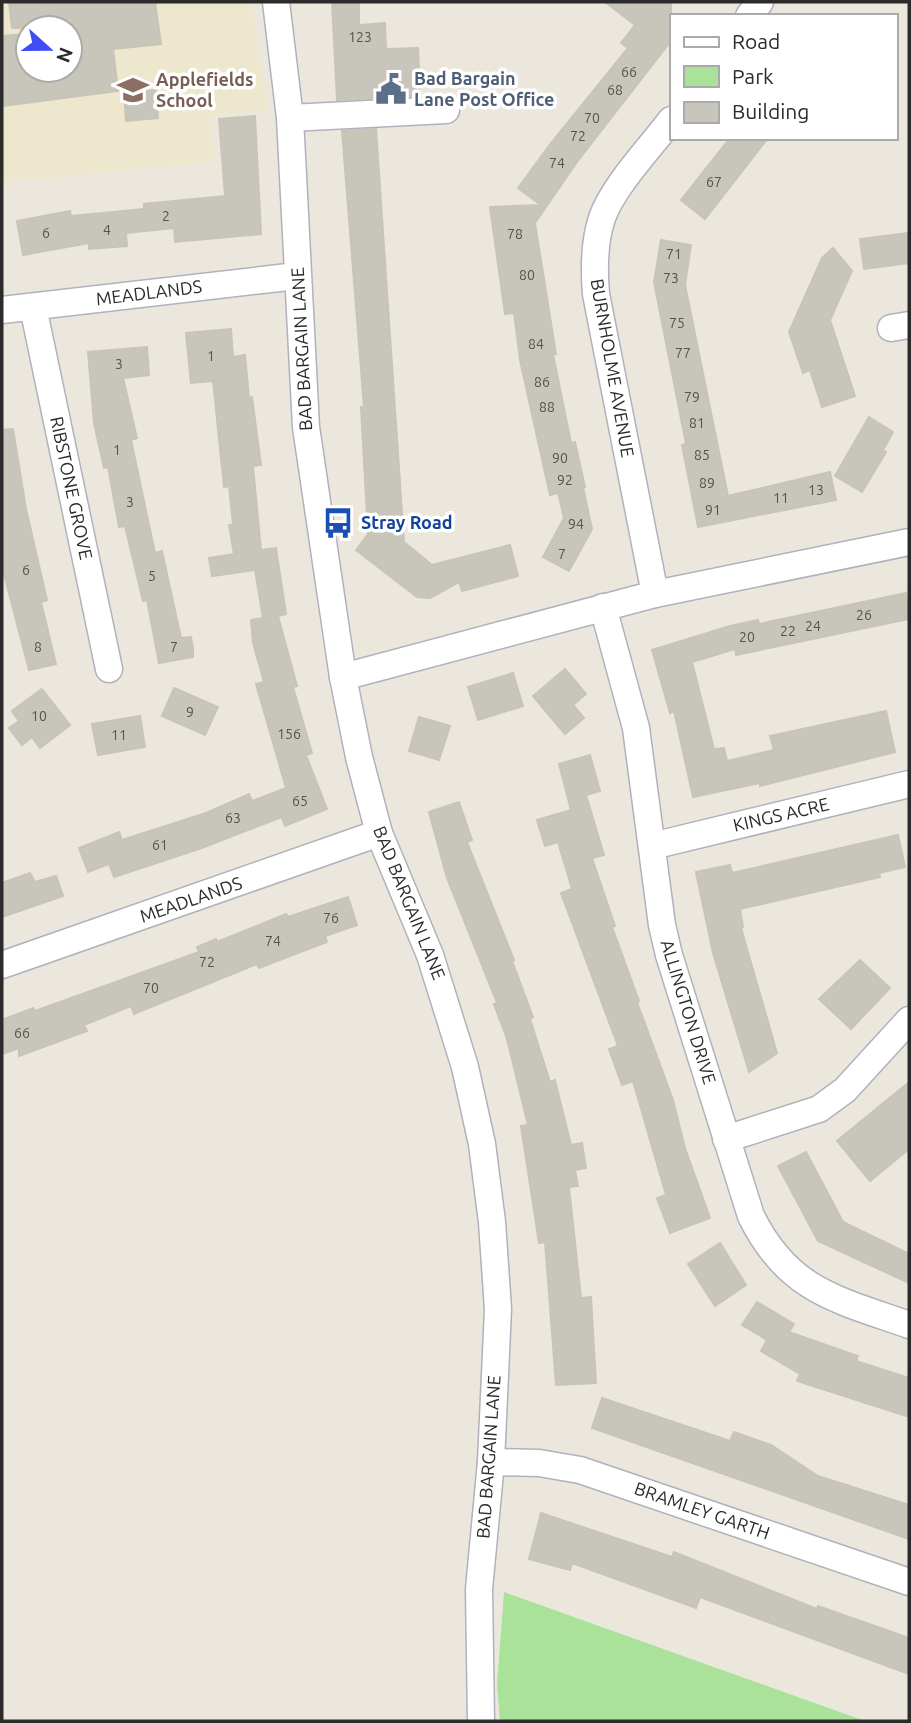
<svg xmlns="http://www.w3.org/2000/svg" width="911" height="1723" font-family="Ubuntu,sans-serif">
<style>
.education{fill:#ede7cd;fill-rule:evenodd}
.green{fill:#aae29a}
.building{fill:#c8c5bb;stroke:#c8c4b7;stroke-width:2}
.lines{fill:none;stroke-linecap:round;stroke-linejoin:round}
.minor-casing{stroke:#b1b1be;stroke-width:29}
.minor{stroke:#fff;stroke-width:26}
.labels{text-anchor:middle;stroke-width:7;stroke-linejoin:round;paint-order:stroke}
.number-label{font-size:14px;fill:#52524f}
.service-label{font-size:18px;font-weight:bold;fill:#4e5e75;stroke:#fff;text-anchor:start}
.education-label{font-size:18px;font-weight:bold;fill:#785e54;stroke:#fff;text-anchor:start}
.street-label{font-size:18px;fill:#2b2b2b;stroke:#fff}
.transit-label{font-size:18px;font-weight:bold;fill:#164399;stroke:#fff;text-anchor:start}
</style>
<rect width="100%" height="100%" fill="#ece7dd"/>
<path class="education" d="M2 2H251L268 111 209 115 215 162 2 182ZM28 28H70V70H28Z"/>
<polygon class="green" points="504,1592 865,1721 500,1721 497,1684"/>
<g class="building">
<polygon points="9,2 155,2 161,44 113,49 118,91 2,106 2,36 28,34 28,70 70,70 70,28 12,28"/>
<polygon points="332,2 359,2 359,25 385,23 386,49 418,48 420,96 337,100"/>
<polygon points="605,2 671,2 671,41 577,162 535,223 556,354 553,354 571,443 575,442 585,487 583,487 592,529 569,571 543,557 564,518 558,493 550,495 520,360 514,313 505,314 490,207 541,205 518,188 551,143 628,48 621,43 635,25"/>
<polygon points="156,90 158,118 126,121 124,92"/>
<polygon points="255,116 261,234 175,242 174,228 126,233 127,246 89,249 89,243 23,255 17,221 70,211 71,216 144,209 144,204 225,196 219,119"/>
<polygon points="376,129 404,542 432,565 510,545 518,576 462,591 459,582 430,598 417,597 356,550 368,534 361,407 364,407 342,131"/>
<polygon points="730,138 768,138 705,219 681,200"/>
<polygon points="909,233 909,263 864,269 860,239"/>
<polygon points="661,240 691,245 685,285 728,496 830,472 836,500 698,527 682,445 686,444 654,282"/>
<polygon points="833,248 852,271 830,320 855,396 822,407 810,370 803,373 789,332 822,258"/>
<polygon points="231,329 233,357 245,355 249,398 252,397 261,465 253,466 261,550 276,548 286,614 278,616 297,686 293,687 312,753 306,755 327,809 285,826 282,817 199,849 114,877 109,864 88,872 79,848 119,832 122,840 206,813 249,794 252,801 286,788 256,684 264,682 253,643 251,620 263,618 255,570 212,576 209,558 234,554 229,525 233,525 229,486 224,487 213,381 191,383 186,333"/>
<polygon points="147,347 149,375 123,378 137,438 131,440 155,553 162,551 181,638 191,637 193,648 193,657 159,663 147,600 143,601 125,526 119,527 108,467 104,468 94,423 88,352"/>
<polygon points="869,417 893,432 883,450 886,452 862,492 835,476"/>
<polygon points="13,429 26,509 47,600 41,602 56,664 29,670 2,566 2,430"/>
<polygon points="906,593 909,619 736,655 735,649 692,662 714,749 724,748 727,761 774,750 770,736 886,711 895,752 760,786 760,783 693,797 674,711 670,713 652,650 730,626 758,620 759,624"/>
<polygon points="565,669 586,694 573,705 584,718 565,734 533,696"/>
<polygon points="513,673 523,706 478,720 468,687"/>
<polygon points="174,688 218,707 205,735 162,716"/>
<polygon points="42,689 70,725 40,748 32,737 22,745 9,728 19,721 12,711"/>
<polygon points="140,716 145,747 98,755 92,724"/>
<polygon points="419,717 450,726 439,760 409,751"/>
<polygon points="590,755 600,791 586,795 604,855 592,858 615,926 612,927 639,1001 637,1002 673,1100 685,1148 710,1218 670,1233 657,1198 666,1195 633,1081 622,1085 609,1049 618,1046 561,893 572,889 558,842 545,846 537,820 571,810 559,764"/>
<polygon points="459,802 472,840 467,842 514,960 512,961 533,1017 530,1019 550,1082 555,1080 571,1145 582,1143 586,1168 575,1170 578,1186 569,1187 581,1298 591,1297 596,1383 556,1385 545,1242 539,1243 521,1126 528,1125 507,1039 494,1004 497,1003 447,878 429,812"/>
<polygon points="898,835 905,867 879,873 880,877 740,909 743,927 741,928 777,1053 749,1072 713,953 696,872 730,865 732,873"/>
<polygon points="30,873 35,882 56,876 63,896 2,917 2,883"/>
<polygon points="348,897 357,925 325,936 327,942 259,968 257,964 134,1014 131,1006 84,1025 87,1031 19,1056 19,1048 2,1054 2,1020 33,1008 35,1011 199,952 197,947 216,939 217,942 286,914 288,917"/>
<polygon points="860,960 890,988 851,1029 819,999"/>
<polygon points="909,1082 909,1149 870,1181 837,1141"/>
<polygon points="806,1152 843,1222 909,1254 909,1283 818,1241 778,1166"/>
<polygon points="720,1243 746,1285 715,1306 688,1264"/>
<polygon points="757,1302 794,1324 789,1332 858,1356 856,1361 909,1378 909,1417 797,1381 800,1374 761,1351 767,1340 742,1325"/>
<polygon points="602,1398 730,1441 734,1432 771,1445 818,1476 909,1505 909,1539 592,1428"/>
<polygon points="541,1513 672,1557 674,1552 817,1609 818,1606 909,1638 909,1674 700,1597 696,1608 572,1563 570,1570 529,1559"/>
</g>
<g class="lines">
<defs>
<g id="minor">
<polyline points="276,2 290,118 306,427 343,677 359,757 379,833 430,955 465,1067 482,1144 492,1222 498,1309 491,1462 479,1589 481,1721"/>
<polyline points="749,16 760,2"/>
<polyline points="290,118 446,110"/>
<polyline points="33,307 109,669"/>
<polyline points="2,310 297,276"/>
<polyline points="891,328 909,325"/>
<path d="M655 594 596 294C594 270 594 242 602 218 613 186 651 147 671 120"/>
<path d="M603 607 636 728 662 925 669 955 751 1216C788 1291 836 1299 909 1325"/>
<polyline points="343,677 655,594 909,542"/>
<polyline points="652,846 909,784"/>
<polyline points="2,965 379,833"/>
<polyline points="726,1139 819,1109 845,1090 909,1020"/>
<polyline points="491,1462 539,1463 580,1470 909,1582"/>
</g>
</defs>
<use href="#minor" class="minor-casing"/>
<use href="#minor" class="minor"/>
</g>
<defs>
<symbol id="civic-bare" viewBox="-9 -9 18 18"><path d="M-.6-6.5H3V-4.5H.6V-3L4-1V1h2V6H-6V1h2V-1L-.6-3ZM-1.2 2.5V6h2.4V2.5Z" fill="#5c6f8a" stroke="#fff" stroke-width="2.5" paint-order="stroke"/></symbol>
<symbol id="school-bare" viewBox="-9 -9 18 18"><path d="M0-5L7-2L0 1L-7-2ZM-4 1L0 2.5L4 1V4Q0 6-4 4Z" fill="#8d6e63" stroke="#fff" stroke-width="2.5" paint-order="stroke"/></symbol>
<symbol id="bus-bare" viewBox="-9 -9 18 18"><path d="M-5-6H5V4H4V6H2V4H-2V6H-4V4H-5ZM-3.5-4V0h7V-4ZM-3.5 1.2v1.5H-2V1.2ZM2 1.2v1.5H3.5V1.2Z" fill="#1a4fb4" stroke="#fff" stroke-width="2.5" paint-order="stroke"/></symbol>
</defs>
<g fill-rule="evenodd">
<use href="#civic-bare" x="369" y="67" width="44" height="44"/>
<use href="#school-bare" x="111" y="68" width="44" height="44"/>
<use href="#bus-bare" x="316" y="501" width="44" height="44"/>
</g>
<g class="labels">
<g class="number-label">
<text x="360" y="42">123</text>
<text x="629" y="77">66</text>
<text x="615" y="95">68</text>
<text x="592" y="123">70</text>
<text x="578" y="141">72</text>
<text x="557" y="168">74</text>
<text x="714" y="187">67</text>
<text x="166" y="221">2</text>
<text x="107" y="235">4</text>
<text x="46" y="238">6</text>
<text x="515" y="239">78</text>
<text x="674" y="259">71</text>
<text x="527" y="280">80</text>
<text x="671" y="283">73</text>
<text x="677" y="328">75</text>
<text x="536" y="349">84</text>
<text x="683" y="358">77</text>
<text x="211" y="361">1</text>
<text x="119" y="369">3</text>
<text x="542" y="387">86</text>
<text x="692" y="402">79</text>
<text x="547" y="412">88</text>
<text x="697" y="428">81</text>
<text x="117" y="455">1</text>
<text x="702" y="460">85</text>
<text x="560" y="463">90</text>
<text x="565" y="485">92</text>
<text x="707" y="488">89</text>
<text x="816" y="495">13</text>
<text x="781" y="503">11</text>
<text x="130" y="507">3</text>
<text x="713" y="515">91</text>
<text x="576" y="529">94</text>
<text x="562" y="559">7</text>
<text x="26" y="575">6</text>
<text x="152" y="581">5</text>
<text x="864" y="620">26</text>
<text x="813" y="631">24</text>
<text x="788" y="636">22</text>
<text x="747" y="642">20</text>
<text x="38" y="652">8</text>
<text x="174" y="652">7</text>
<text x="190" y="717">9</text>
<text x="39" y="721">10</text>
<text x="289" y="739">156</text>
<text x="119" y="740">11</text>
<text x="300" y="806">65</text>
<text x="233" y="823">63</text>
<text x="160" y="850">61</text>
<text x="331" y="923">76</text>
<text x="273" y="946">74</text>
<text x="207" y="967">72</text>
<text x="151" y="993">70</text>
<text x="22" y="1038">66</text>
</g>
<g class="service-label">
<text x="414" y="85">Bad Bargain<tspan x="414" dy="21">Lane Post Office</tspan></text>
</g>
<g class="education-label">
<text x="156" y="86">Applefields<tspan x="156" dy="21">School</tspan></text>
</g>
<g class="street-label">
<text transform="translate(149 293) rotate(-7)" y="6">MEADLANDS</text>
<text transform="translate(302 349) rotate(-93)" y="6">BAD BARGAIN LANE</text>
<text transform="translate(612 368) rotate(80)" y="6">BURNHOLME AVENUE</text>
<text transform="translate(71 488) rotate(78)" y="6">RIBSTONE GROVE</text>
<text transform="translate(781 815) rotate(-13)" y="6">KINGS ACRE</text>
<text transform="translate(191 900) rotate(-19)" y="6">MEADLANDS</text>
<text transform="translate(409 903) rotate(68)" y="6">BAD BARGAIN LANE</text>
<text transform="translate(688 1012) rotate(73)" y="6">ALLINGTON DRIVE</text>
<text transform="translate(489 1457) rotate(-86)" y="6">BAD BARGAIN LANE</text>
<text transform="translate(702 1511) rotate(19)" y="6">BRAMLEY GARTH</text>
</g>
<g class="transit-label">
<text x="361" y="529">Stray Road</text>
</g>
</g>
<rect width="911" height="1723" fill="none" stroke="#2b2b2b" stroke-width="7"/>
<rect x="670" y="14" width="228" height="126" fill="#ffffff" stroke="#aaaaaa" stroke-width="2"/>
<rect x="684" y="37" width="35" height="10" fill="#ffffff" stroke="#aaaaaa" stroke-width="2"/>
<text x="732" y="49" font-size="21" fill="#2b2b2b">Road</text>
<rect x="684" y="66" width="35" height="21" fill="#aae29a" stroke="#aaaaaa" stroke-width="2"/>
<text x="732" y="84" font-size="21" fill="#2b2b2b">Park</text>
<rect x="684" y="102" width="35" height="21" fill="#c8c5bb" stroke="#aaaaaa" stroke-width="2"/>
<text x="732" y="119" font-size="21" fill="#2b2b2b">Building</text>
<g transform="translate(49 49) rotate(111)"><circle r="33" fill="#ffffff" stroke="#aaaaaa" stroke-width="2"/>
<path d="M0-5L12 26L0 18L-12 26Z" fill="#404cf6"/>
<text y="-10" font-size="19" font-weight="bold" text-anchor="middle" fill="#2b2b2b">N</text>
</g>
</svg>
